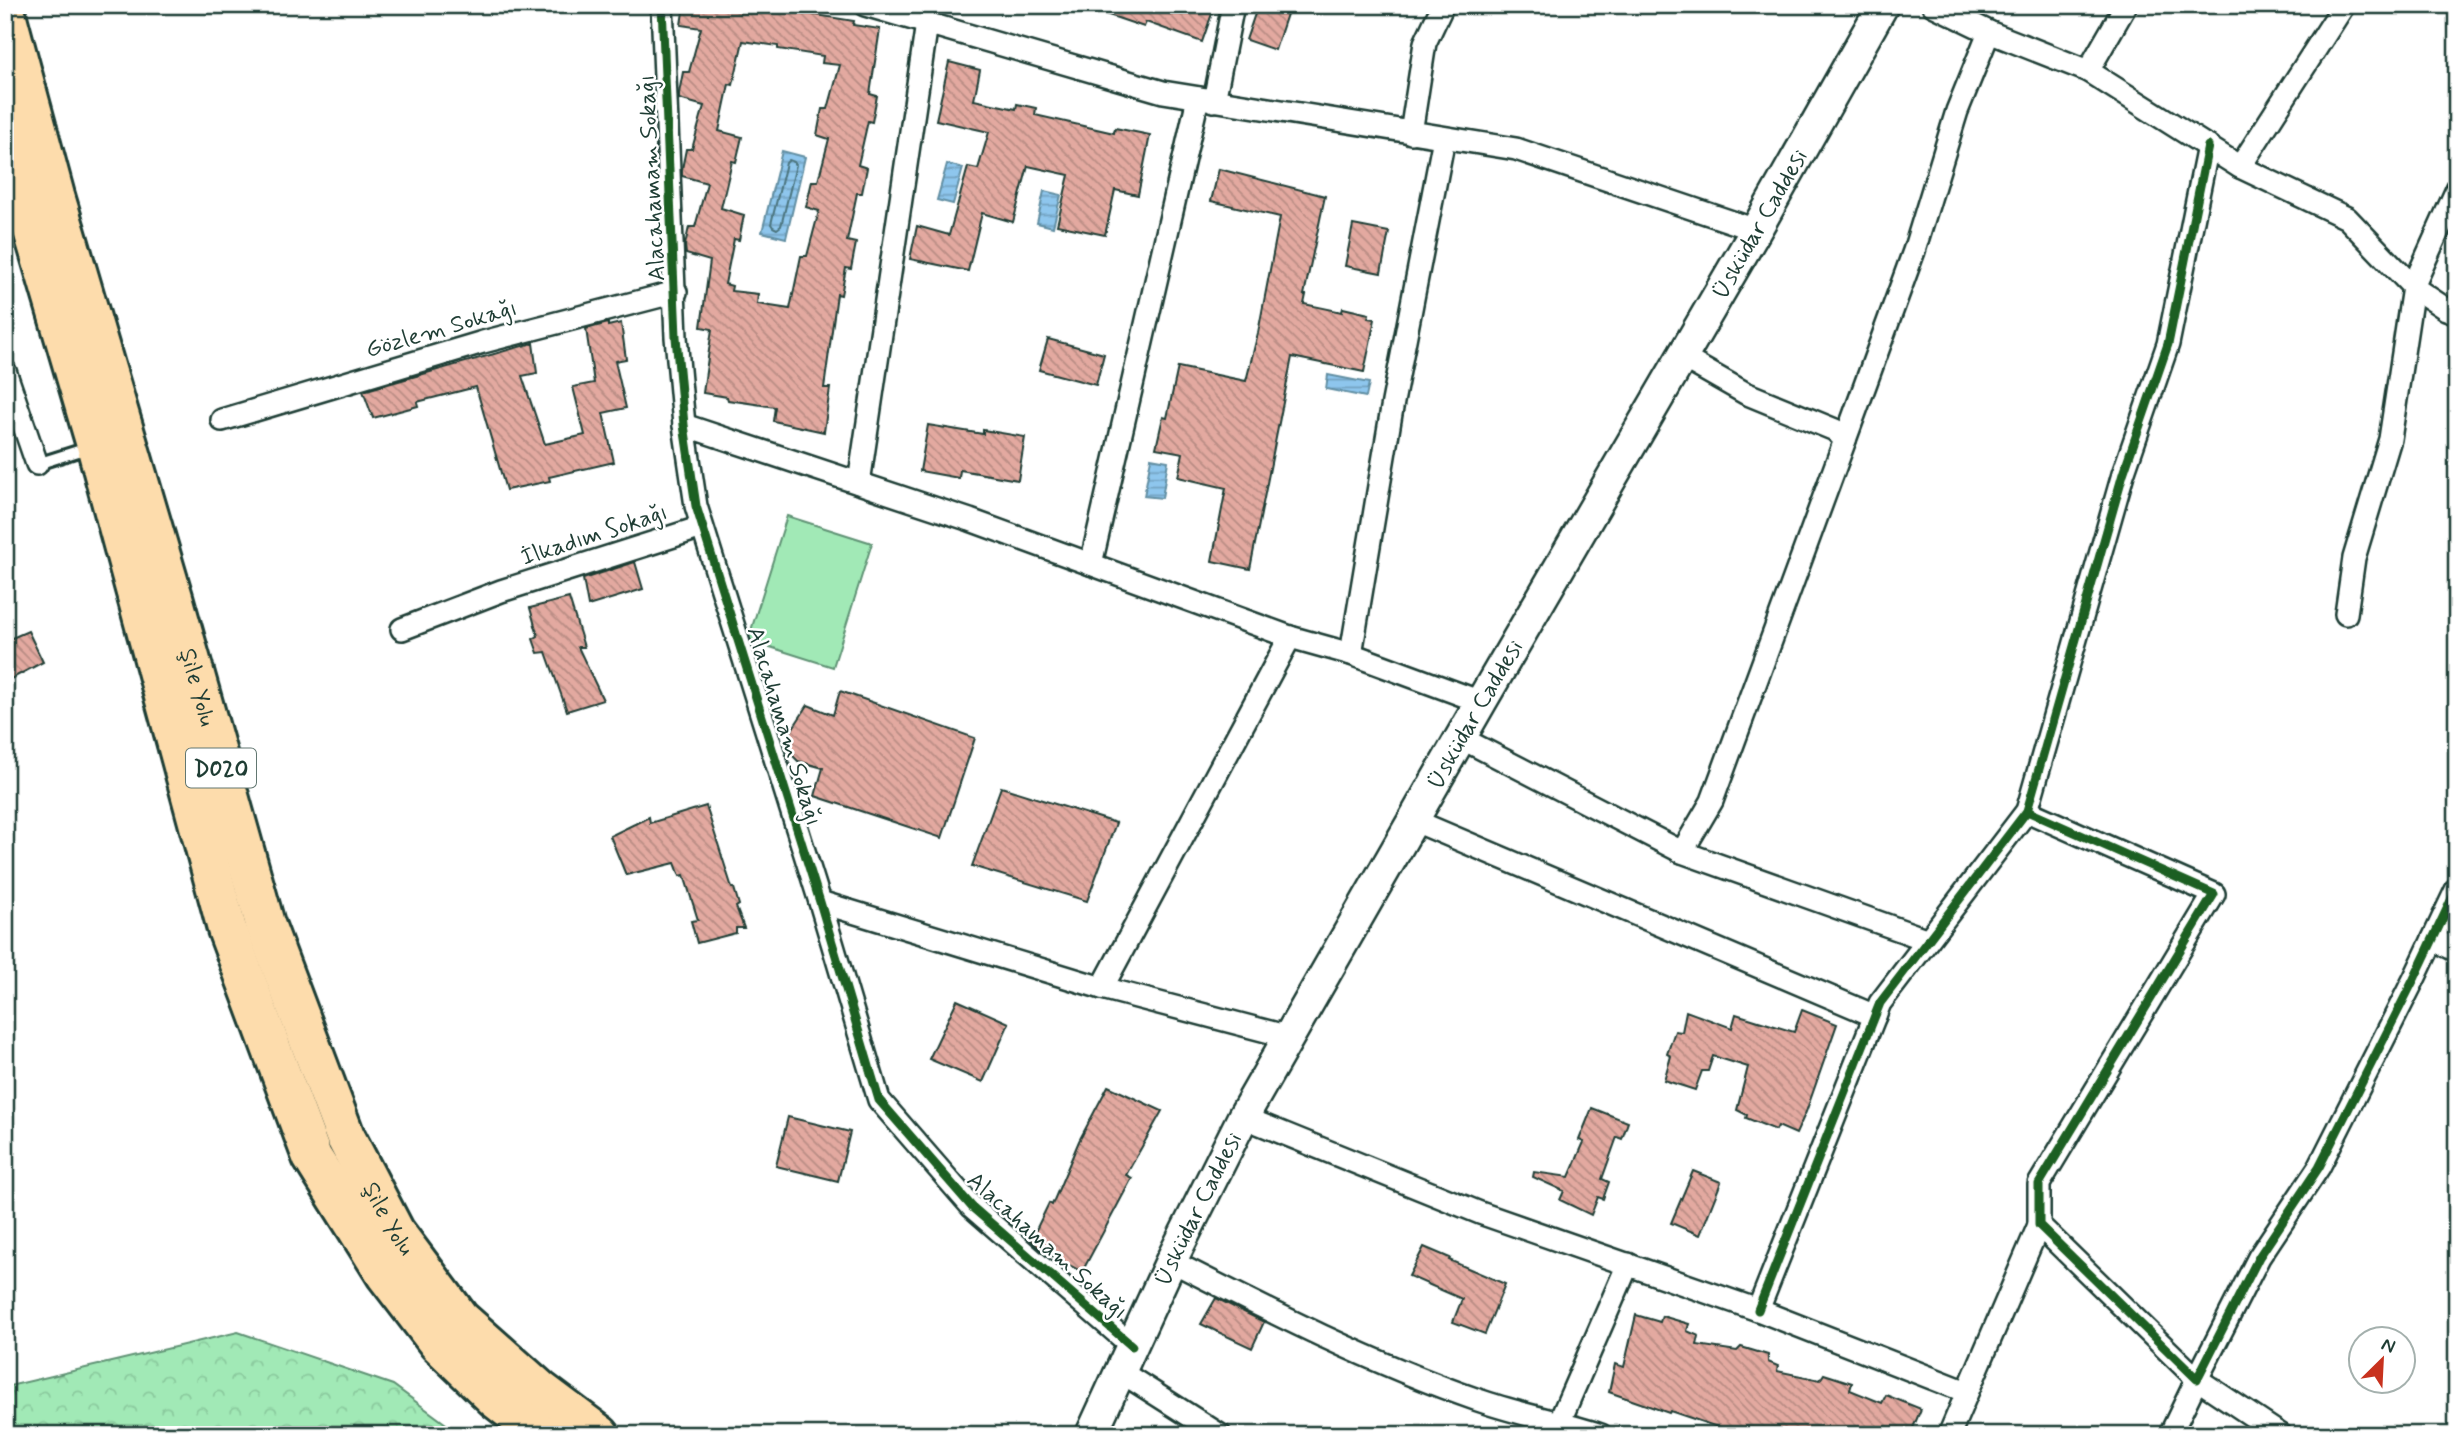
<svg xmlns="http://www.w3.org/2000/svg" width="2462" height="1440" font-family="Mynerve,sans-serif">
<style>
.green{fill:#a1e9b6;stroke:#609375;stroke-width:2}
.forest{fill:url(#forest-crowns);stroke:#609375;stroke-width:2}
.water{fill:url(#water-rules);stroke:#628fa3;stroke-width:2}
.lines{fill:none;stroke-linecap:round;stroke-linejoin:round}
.shore{stroke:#4b747e;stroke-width:2}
.building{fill:url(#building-back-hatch);stroke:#1f3d34;stroke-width:2;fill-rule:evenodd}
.lane-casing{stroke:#1f3d34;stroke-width:16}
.street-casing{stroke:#1f3d34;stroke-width:26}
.secondary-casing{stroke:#1f3d34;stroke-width:35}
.highway-casing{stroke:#1f3d34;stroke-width:44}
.lane{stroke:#fff;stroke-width:10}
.street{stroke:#fff;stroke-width:21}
.secondary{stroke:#fff;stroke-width:30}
.highway{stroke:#fddcac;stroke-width:38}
.cycleway-casing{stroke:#fff;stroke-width:13}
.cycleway{stroke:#1b5e20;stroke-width:9}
.labels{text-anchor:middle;stroke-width:5;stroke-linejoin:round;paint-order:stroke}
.shield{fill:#fff;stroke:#627771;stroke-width:2}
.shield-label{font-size:23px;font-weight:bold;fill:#1f3d34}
.street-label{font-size:24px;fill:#1f3d34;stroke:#fff}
</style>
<defs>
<pattern id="forest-crowns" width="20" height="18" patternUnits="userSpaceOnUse" patternTransform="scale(1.75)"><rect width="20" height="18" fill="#a1e9b6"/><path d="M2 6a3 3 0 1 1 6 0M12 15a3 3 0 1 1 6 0" fill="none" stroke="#8ac99d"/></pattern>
<pattern id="water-rules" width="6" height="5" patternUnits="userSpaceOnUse" patternTransform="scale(1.75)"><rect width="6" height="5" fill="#8ec6ed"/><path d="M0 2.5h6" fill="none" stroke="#73a2c1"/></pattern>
<pattern id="building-back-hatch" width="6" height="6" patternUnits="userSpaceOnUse" patternTransform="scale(1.75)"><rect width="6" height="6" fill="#e3a9a0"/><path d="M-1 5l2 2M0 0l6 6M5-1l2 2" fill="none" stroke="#b78b83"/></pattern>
</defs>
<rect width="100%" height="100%" fill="#fff"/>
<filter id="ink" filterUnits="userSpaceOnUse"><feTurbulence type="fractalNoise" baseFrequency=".0143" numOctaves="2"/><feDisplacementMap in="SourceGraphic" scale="14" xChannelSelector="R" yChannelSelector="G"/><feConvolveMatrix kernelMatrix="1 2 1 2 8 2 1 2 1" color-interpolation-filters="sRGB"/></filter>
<g filter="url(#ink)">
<polygon class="green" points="787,516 872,543 833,667 748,640"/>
<polygon class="forest" points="238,1332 393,1385 461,1435 5,1435 5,1387"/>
<g class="water">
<polygon points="782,151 805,157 786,238 762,232"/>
<polygon points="947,164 963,168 953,204 937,200"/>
<polygon points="1044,191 1061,195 1053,227 1037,223"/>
<polygon points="1328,375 1369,383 1366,397 1326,389"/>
<polygon points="1151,458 1168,461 1162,498 1144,496"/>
</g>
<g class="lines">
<polygon class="shore" points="789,160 794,162 796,165 781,226 777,229 773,227 771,224 786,163"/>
</g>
<g class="building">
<path d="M684 5H784L811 9 810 14 854 21 853 25 880 29 870 94 877 96 872 122 868 121 858 165 867 168 862 193H857L847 241 856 243 851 269 846 268 841 295 837 294 824 388H830L824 432 773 421 775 407 728 400 727 397 703 393 712 329 701 327 710 261 686 254 685 245 689 227H695L707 183 682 176V169L686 149H692L704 106 679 99V93L683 72H689L701 28 681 25ZM743 41 778 46V49L823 56 822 63 840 65 828 109H822L817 135 829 139 818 181H812L806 207 819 211 807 256H801L790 309 757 304 758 294 731 291 732 286 725 284 734 239 739 240 744 215 721 208 732 161 736 162 742 137 719 131 729 84 733 85Z"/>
<polygon points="1089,5 1215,5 1202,42 1146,22 1144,27 1088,8"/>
<polygon points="1258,5 1290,5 1275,50 1246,40"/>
<polygon points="949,62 980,70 974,100 1016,109 1017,104 1036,108 1035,115 1114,133 1115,128 1150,135 1138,195 1115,190 1105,235 1057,225 1069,175 1028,166 1013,222 982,213 968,271 910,259 917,226 949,235 968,167 978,169 989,132 936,120"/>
<polygon points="1219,169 1325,196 1304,295 1306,295 1304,304 1342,312 1343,308 1369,314 1368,318 1375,319 1364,372 1292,357 1250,569 1212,561 1226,488 1178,477 1183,453 1156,448 1163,417 1167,418 1178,367 1246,381 1258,333 1280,217 1211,201"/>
<polygon points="1353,225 1389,232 1381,273 1345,266"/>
<polygon points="608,323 608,326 621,323 626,359 615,361 626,408 603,413 614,462 549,477 550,481 506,490 476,387 417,402 418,406 373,418 363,391 533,343 537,373 522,376 545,444 585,435 573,387 594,383 586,329"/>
<polygon points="1048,339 1104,354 1096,385 1039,370"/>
<polygon points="928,425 983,434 983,430 1025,437 1018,480 960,470 959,478 920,471"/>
<polygon points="635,562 643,589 588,606 583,579"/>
<polygon points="569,598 584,647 578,647 603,700 567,711 546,652 538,653 533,639 538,636 530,608"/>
<polygon points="28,631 43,662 5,682 5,641"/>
<polygon points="840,691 975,738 942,838 815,796 823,768 798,761 791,754 787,746 789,734 808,705 833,715"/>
<polygon points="1001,787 1116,823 1087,901 972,866"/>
<polygon points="706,806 732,888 734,888 739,905 736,907 744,928 736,928 736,933 697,943 691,921 698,920 684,875 680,876 675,863 626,875 610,836 649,817 650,823"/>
<polygon points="957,1000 1009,1023 983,1082 929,1059"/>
<polygon points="1802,1010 1837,1024 1806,1112 1796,1134 1778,1126 1776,1130 1746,1118 1747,1115 1737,1110 1748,1067 1713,1056 1708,1071 1702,1071 1695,1090 1664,1080 1671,1056 1667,1054 1675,1031 1682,1032 1686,1011 1732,1028 1736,1014 1794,1032"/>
<polygon points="1108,1086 1162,1111 1126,1175 1132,1178 1082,1272 1041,1250 1031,1240 1049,1203 1052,1205 1079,1141"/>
<polygon points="1592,1108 1628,1122 1622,1139 1617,1137 1602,1179 1609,1182 1603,1199 1598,1197 1591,1215 1560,1200 1564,1191 1533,1177 1534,1172 1569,1177 1584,1142 1579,1140"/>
<polygon points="788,1117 850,1132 838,1181 776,1166"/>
<polygon points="1693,1171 1721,1182 1700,1235 1671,1223"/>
<polygon points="1424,1247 1450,1258 1449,1260 1505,1284 1485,1334 1453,1322 1462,1299 1409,1276"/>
<polygon points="1216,1298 1264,1322 1252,1348 1201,1324"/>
<polygon points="1636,1315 1660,1322 1662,1316 1689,1324 1687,1331 1699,1336 1697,1345 1737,1351 1741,1347 1768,1355 1768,1362 1778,1366 1777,1371 1820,1380 1824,1374 1852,1383 1850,1390 1882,1403 1886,1395 1921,1409 1910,1435 1741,1435 1670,1411 1669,1413 1609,1392 1615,1364 1624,1367"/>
</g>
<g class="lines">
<defs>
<polyline id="lane" points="37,464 91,447"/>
<g id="street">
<polyline points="662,5 676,337 684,425 696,506 820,902 879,1100 972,1207 1132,1346"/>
<polyline points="865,5 1163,92 1516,149 1756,230"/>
<polyline points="1933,5 1989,32 2088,71 2240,167 2347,218 2413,287 2446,309 2457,313"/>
<polyline points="2088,71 2126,5"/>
<polyline points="1214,101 1233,5"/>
<polyline points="1411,133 1425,43 1443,5"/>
<polyline points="2240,167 2344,5"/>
<polyline points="5,371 37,464"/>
<polyline points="222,420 483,342 676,292"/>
<polyline points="684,425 970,520 1290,637 1351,654 1481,702"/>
<polyline points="1845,440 1914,251 1957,111 1989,32"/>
<polyline points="859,483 927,23"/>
<polyline points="1091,564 1198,98"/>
<polyline points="2346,614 2354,558 2390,439 2413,287 2457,189"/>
<polyline points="402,629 501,591 702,527"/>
<polyline points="1351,654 1393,402 1444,138"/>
<polyline points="1461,738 1682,852 1928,940"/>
<polyline points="2027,811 2214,894 2039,1184 2039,1225 2197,1379 2259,1257 2319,1167 2414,979 2457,888"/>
<polyline points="1413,820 1875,1016"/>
<polyline points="1682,852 1712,801 1845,440 1835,430 1745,393 1682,357"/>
<polyline points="820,902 1102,988 1289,1037"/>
<polyline points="2433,939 2457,951"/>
<polyline points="1102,988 1290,637"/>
<polyline points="1243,1117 1480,1213 1758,1310 1967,1392"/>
<path d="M1171 1261C1271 1312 1371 1363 1478 1400 1518 1414 1561 1422 1601 1435"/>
<polyline points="1758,1310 1880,1003 2027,811 2123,474 2168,344 2208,146"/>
<polyline points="1121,1372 1220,1435"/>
<polyline points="1555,1432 1628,1264"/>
<polyline points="1949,1435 2039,1225"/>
<polyline points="2170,1435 2197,1379 2281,1435"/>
</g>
<g id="secondary">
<path id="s1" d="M1091 1435 1171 1261 1243 1117 1481 702 1756 230 1883 5"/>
</g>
<g id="highway">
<path id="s2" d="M5 10 55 196 173 597 265 924 345 1136 395 1232 460 1319 540 1390 600 1435"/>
<polyline points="5,135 96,445 227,929 312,1157 386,1275 438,1343 496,1399 542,1435"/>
</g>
</defs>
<use href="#lane" class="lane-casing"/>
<use href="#street" class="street-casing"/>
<use href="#secondary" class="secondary-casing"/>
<use href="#highway" class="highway-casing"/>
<use href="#lane" class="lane"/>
<use href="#street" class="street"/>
<use href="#secondary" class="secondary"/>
<use href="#highway" class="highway"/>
<defs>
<g id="cycleway">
<polyline points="662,5 676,337 684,425 696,506 820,902 879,1100 972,1207 1132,1346"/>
<polyline points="2027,811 2214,894 2039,1184 2039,1225 2197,1379 2259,1257 2319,1167 2414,979 2457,888"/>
<polyline points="1758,1310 1880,1003 2027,811 2123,474 2168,344 2208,146"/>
</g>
</defs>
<use href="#cycleway" class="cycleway-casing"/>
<use href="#cycleway" class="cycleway"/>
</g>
</g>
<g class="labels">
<rect class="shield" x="186" y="748.5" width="70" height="39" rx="5"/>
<g class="shield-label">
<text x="221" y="776">D020</text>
</g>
<g class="street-label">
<text transform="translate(651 178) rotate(-93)" y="8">Alacahamam Sokağı</text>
<text dy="8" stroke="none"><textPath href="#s1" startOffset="1384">Üsküdar Caddesi</textPath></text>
<text transform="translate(441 328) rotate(-16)" y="8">Gözlem Sokağı</text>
<text transform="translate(594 534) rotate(-18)" y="8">İlkadım Sokağı</text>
<text dy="8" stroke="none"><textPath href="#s2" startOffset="704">Şile Yolu</textPath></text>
<text dy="8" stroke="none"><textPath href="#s1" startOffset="817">Üsküdar Caddesi</textPath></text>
<text transform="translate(785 726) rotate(73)" y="8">Alacahamam Sokağı</text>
<text dy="8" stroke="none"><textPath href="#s1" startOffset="250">Üsküdar Caddesi</textPath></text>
<text dy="8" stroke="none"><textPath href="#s2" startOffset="1270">Şile Yolu</textPath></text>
<text transform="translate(1048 1245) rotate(42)" y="8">Alacahamam Sokağı</text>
</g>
</g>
<rect width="2462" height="1440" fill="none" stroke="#fff" stroke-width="28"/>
<rect x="14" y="14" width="2434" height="1412" fill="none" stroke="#1f3d34" stroke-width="2.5" filter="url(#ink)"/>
<g transform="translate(2382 1360) rotate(24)"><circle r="33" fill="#ffffff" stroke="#a5b1ae" stroke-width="2"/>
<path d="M0-5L12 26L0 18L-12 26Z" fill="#c8321e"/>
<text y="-10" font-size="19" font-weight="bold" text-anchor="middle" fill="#1f3d34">N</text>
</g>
</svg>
